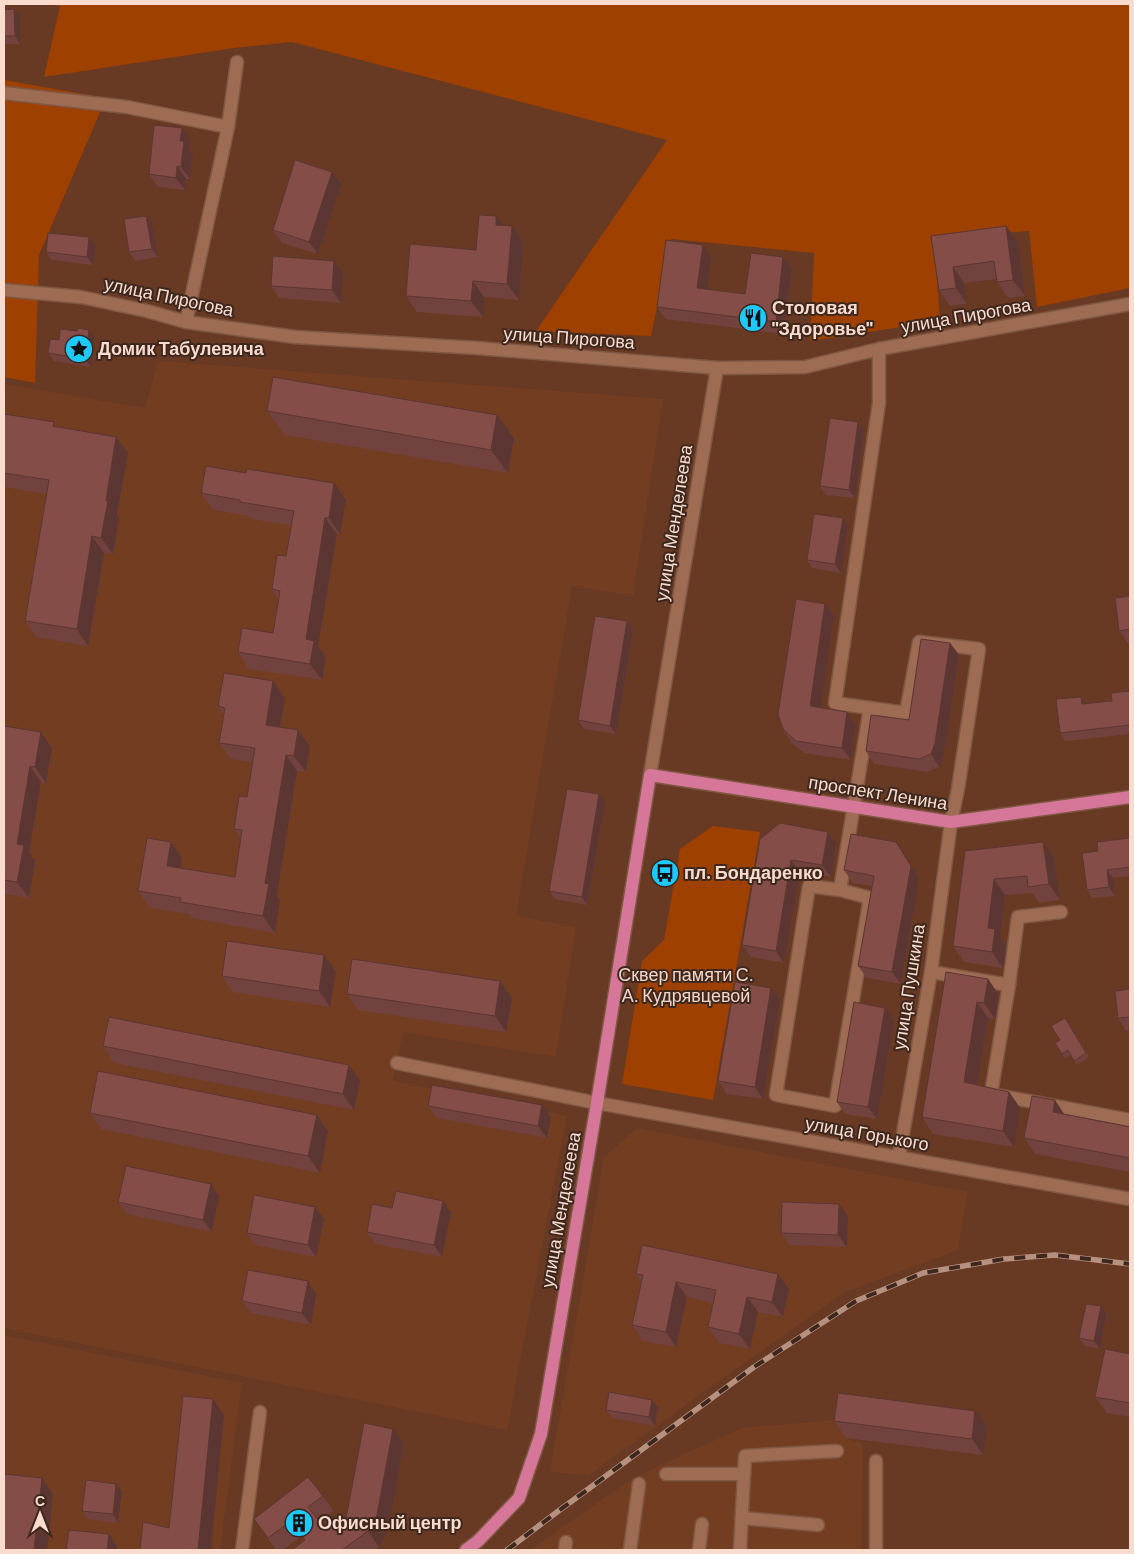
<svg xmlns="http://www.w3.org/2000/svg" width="1134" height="1554" font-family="Barlow,sans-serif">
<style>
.built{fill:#733d22}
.green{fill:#9e4000}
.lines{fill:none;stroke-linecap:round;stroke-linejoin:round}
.minor-casing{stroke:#7f5843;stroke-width:15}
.major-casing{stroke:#7f5843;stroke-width:15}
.minor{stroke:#9e6b53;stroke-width:12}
.major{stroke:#d67699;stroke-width:12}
.rail-casing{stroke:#b79180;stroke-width:5.5}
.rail{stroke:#3e281e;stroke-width:4;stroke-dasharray:11;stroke-linecap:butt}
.wall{fill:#72423e}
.shaded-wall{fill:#5c3632}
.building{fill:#844d48;stroke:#5c3632}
.labels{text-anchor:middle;stroke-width:4;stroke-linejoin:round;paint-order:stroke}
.street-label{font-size:18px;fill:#f9dcce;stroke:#3e281e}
.poi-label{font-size:18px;font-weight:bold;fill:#f9dcce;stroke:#3e281e;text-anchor:start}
.park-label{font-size:18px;fill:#f2d5c8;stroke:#3e281e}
</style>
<rect width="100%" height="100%" fill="#683923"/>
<g class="built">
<polygon points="158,361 663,399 633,596 572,586 516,916 576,927 556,1057 403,1032 393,1081 567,1116 507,1430 4,1328 4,384 145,408"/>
<polygon points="637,1128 968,1192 958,1250 845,1292 705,1391 589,1475 550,1472 604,1157"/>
<polygon points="4,1335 242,1383 220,1550 4,1550"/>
<polygon points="848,1419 848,1439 863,1444 861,1550 530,1550 633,1478 741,1428"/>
</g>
<g class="green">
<polygon points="47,4 1130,4 1130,288 1037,307 1029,231 934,238 940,321 810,341 814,253 671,239 651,336 536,331 667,140 292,42 234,48 44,77 60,6"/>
<polygon points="4,80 106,98 39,255 35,383 4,377"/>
<polygon points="713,826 760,832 713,1100 622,1084 642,961 664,940 680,849"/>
</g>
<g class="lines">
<defs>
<g id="minor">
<polyline points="4,93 127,107 228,127"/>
<polyline points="4,290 81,297 147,311 186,322 295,337 477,348 717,368 805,367 879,349 1130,304"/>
<polyline points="186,322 228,127 237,62"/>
<polyline points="870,708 906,713 919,642 979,649 958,789 951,822 931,972 899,1157"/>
<polyline points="650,775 717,368"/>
<polyline points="840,890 870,898 835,1106 776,1095 809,886 840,890 870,708 835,703 879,403 879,349"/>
<polyline points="931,972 1009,985 1018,917 1061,912"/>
<polyline points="1009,985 991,1094 1130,1120"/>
<polyline points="397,1063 597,1103 1130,1199"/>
<polyline points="876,1461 876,1550"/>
<polyline points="666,1474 744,1474 740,1550"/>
<polyline points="744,1474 745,1456 837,1451"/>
<polyline points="742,1518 818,1525"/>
<polyline points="242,1550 260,1412"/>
<polyline points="565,1550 566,1542"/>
<polyline points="630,1550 639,1484"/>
<polyline points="699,1550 702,1524"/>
</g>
<polyline id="major" points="466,1550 478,1541 519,1498 541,1434 597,1103 650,775 951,822 1130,797"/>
</defs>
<use href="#minor" class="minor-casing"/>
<use href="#major" class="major-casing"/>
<use href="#minor" class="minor"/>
<use href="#major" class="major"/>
<defs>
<polyline id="rail" points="507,1550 557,1512 754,1367 856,1301 923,1273 1004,1259 1055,1255 1130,1264"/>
</defs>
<use href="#rail" class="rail-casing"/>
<use href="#rail" class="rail"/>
</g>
<g class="wall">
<polygon points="14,9 20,18 20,44 4,44 4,10"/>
<polygon points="182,128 190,140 189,149 193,154 190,179 186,179 185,190 158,187 149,174"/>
<polygon points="341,184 318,254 282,243 273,230"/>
<polygon points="152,224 158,257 135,261 129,252"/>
<polygon points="503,226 512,226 523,242 519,300 484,297 483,317 417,312 406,296 476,250"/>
<polygon points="1006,226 1018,242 1025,296 1008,298 997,282 997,279 964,283 967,304 950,306 939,290 931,236"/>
<polygon points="89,237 95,246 93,265 52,260 46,252"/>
<polygon points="711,257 707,289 745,294 792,269 784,334 666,319 657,307"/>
<polygon points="334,261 343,273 341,303 279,298 271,286"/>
<polygon points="77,331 95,338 91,367 54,361 48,353 59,340"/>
<polygon points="267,411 514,439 508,473 284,435"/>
<polygon points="4,414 57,427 128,453 117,515 119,517 113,554 104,553 88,646 36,637 25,621 46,494 4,487"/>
<polygon points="864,431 855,498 826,495 820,486"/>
<polygon points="201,493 346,500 340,534 337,534 318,647 326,657 322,680 249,669 238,652 273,633 278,599 272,589 286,556 291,525 251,519 249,516 213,510"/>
<polygon points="843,518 848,526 841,573 812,568 807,560"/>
<polygon points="1130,596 1130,646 1119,631"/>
<polygon points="834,616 820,708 847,712 855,725 851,760 804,753 791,742 783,729"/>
<polygon points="627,621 633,629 616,734 584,729 578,720"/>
<polygon points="950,643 959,655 944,755 939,767 927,772 874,764 866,751 909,720"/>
<polygon points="1130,691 1130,734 1066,741 1060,733 1112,701"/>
<polygon points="285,698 280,727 310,746 306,772 297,771 277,895 280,900 275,933 191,918 188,914 150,908 138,891 182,858 180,868 235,877 241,839 234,829 247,797 252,762 231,759 219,743 224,715 218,706"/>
<polygon points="4,726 41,732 52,748 46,783 41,782 29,853 35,861 29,898 4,894"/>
<polygon points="605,802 587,905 555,899 549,891"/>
<polygon points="1130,838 1130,876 1113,878 1115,896 1092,898 1087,890 1098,851"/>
<polygon points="760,839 836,844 831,877 800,872 784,963 751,957 742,945"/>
<polygon points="1043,842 1054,858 1060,900 1039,903 1032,893 1005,895 1000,937 1006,946 1003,968 964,962 953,946 965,851"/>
<polygon points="904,854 919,878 901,984 867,978 858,966 872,886 853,883 844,870"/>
<polygon points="324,955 336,972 330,1007 233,992 222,976"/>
<polygon points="988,979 999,995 995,1019 988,1018 977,1085 1009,1092 1020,1108 1014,1147 933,1134 922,1117"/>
<polygon points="771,988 780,1000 763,1099 727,1094 718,1081"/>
<polygon points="1130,989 1130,1030 1126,1031 1118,1018"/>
<polygon points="347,994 512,998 506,1032 358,1010"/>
<polygon points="885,1008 894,1020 877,1119 845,1114 837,1102"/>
<polygon points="1068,1022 1089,1057 1077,1065 1070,1055 1065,1058 1062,1054 1060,1040"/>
<polygon points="103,1046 360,1081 354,1110 114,1063"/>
<polygon points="542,1105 551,1117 547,1138 437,1118 428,1106"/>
<polygon points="90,1113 317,1115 328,1131 320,1173 101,1129"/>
<polygon points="1065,1114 1130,1127 1130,1172 1035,1154 1024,1138"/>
<polygon points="211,1184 219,1196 212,1232 127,1214 118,1202"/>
<polygon points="443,1201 451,1213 442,1257 375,1244 367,1232 392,1208"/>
<polygon points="315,1207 324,1219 316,1257 255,1245 247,1233"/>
<polygon points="848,1216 847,1247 789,1245 781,1233"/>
<polygon points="636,1274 789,1289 783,1317 758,1312 750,1349 719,1343 708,1327 713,1303 687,1297 676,1347 643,1341 632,1325 641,1282"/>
<polygon points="316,1294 311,1325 251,1313 242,1301"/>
<polygon points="1106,1315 1100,1349 1085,1346 1079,1338"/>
<polygon points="1130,1354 1130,1417 1107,1413 1095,1397"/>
<polygon points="658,1408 655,1426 612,1418 606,1410"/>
<polygon points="834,1421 987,1427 983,1455 846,1438"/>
<polygon points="393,1429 404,1444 388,1530 379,1547 374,1550 292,1550 305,1540 302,1536 283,1550 276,1550 254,1519 323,1496 334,1511 320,1522 323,1526 345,1524"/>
<polygon points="116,1484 122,1492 118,1523 88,1519 82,1511"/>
</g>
<g class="shaded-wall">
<polygon points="14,9 20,18 20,44 15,36"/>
<polygon points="182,128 190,140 189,149 193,154 190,179 181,167 180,141"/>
<polygon points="177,166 186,179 185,190 176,178"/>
<polygon points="332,172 341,184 318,254 309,242"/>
<polygon points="146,216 152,224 158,257 152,249"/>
<polygon points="496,216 508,233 496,225"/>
<polygon points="512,226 523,242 519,300 507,284"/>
<polygon points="1006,226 1018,242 1025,296 1013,280"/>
<polygon points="89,237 95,246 93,265 87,257"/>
<polygon points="703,245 711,257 706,300 697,288"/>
<polygon points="783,257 792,269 784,334 776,322"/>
<polygon points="334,261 343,273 341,303 332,290"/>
<polygon points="953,267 964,283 967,304 956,288"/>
<polygon points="473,281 484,297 483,317 471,301"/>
<polygon points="89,330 95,338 91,367 85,359"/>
<polygon points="497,415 514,439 508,473 491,450"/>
<polygon points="858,422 864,431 855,498 849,490"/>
<polygon points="116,437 128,453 117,515 119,517 113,554 101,538 106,501"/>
<polygon points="334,483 346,500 340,534 329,518"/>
<polygon points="325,518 337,534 318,647 326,657 322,680 310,664 306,639"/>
<polygon points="843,518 848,526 841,573 835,564"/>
<polygon points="92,536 104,553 88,646 77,629"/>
<polygon points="825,604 834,616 819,719 810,706"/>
<polygon points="627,621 633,629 616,734 610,726"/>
<polygon points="950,643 959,655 944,755 939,767 931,754"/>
<polygon points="273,681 285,698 278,741 266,725"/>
<polygon points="1081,697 1087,705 1082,704"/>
<polygon points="847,712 855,725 851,760 842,748"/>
<polygon points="298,730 310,746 306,772 294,756"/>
<polygon points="41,732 52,748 46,783 35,767"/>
<polygon points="286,755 297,771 277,895 280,900 275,933 263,916 265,883"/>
<polygon points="30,766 41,782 29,853 35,861 29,898 17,882 17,844"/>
<polygon points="599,794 605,802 587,905 582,897"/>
<polygon points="828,832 836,844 831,877 822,865"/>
<polygon points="171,842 182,858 178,882 167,866"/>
<polygon points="896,842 919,878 901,984 892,972"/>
<polygon points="1043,842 1054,858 1060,900 1049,884"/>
<polygon points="791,860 800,872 784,963 776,951"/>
<polygon points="1107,870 1113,878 1115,896 1109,887"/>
<polygon points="994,879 1005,895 1000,937 1006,946 1003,968 992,952 988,928"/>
<polygon points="324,955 336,972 330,1007 319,991"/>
<polygon points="988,979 999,995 995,1019 984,1003"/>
<polygon points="500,981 512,998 506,1032 495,1016"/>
<polygon points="771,988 780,1000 763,1099 755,1087"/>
<polygon points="977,1002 988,1018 975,1098 964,1082"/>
<polygon points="885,1008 894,1020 877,1119 868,1107"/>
<polygon points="349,1065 360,1081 354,1110 343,1094"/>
<polygon points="1009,1092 1020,1108 1014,1147 1003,1131"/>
<polygon points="1055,1100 1066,1117 1053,1112"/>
<polygon points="542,1105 551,1117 547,1138 538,1126"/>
<polygon points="317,1115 328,1131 320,1173 308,1156"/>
<polygon points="211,1184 219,1196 212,1232 203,1220"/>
<polygon points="443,1201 451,1213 442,1257 434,1245"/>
<polygon points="839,1204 848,1216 847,1247 838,1235"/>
<polygon points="315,1207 324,1219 316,1257 308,1245"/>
<polygon points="778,1274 789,1289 783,1317 772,1302"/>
<polygon points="308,1281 316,1294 311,1325 302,1313"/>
<polygon points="676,1282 687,1297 676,1347 666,1332"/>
<polygon points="747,1297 758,1312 750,1349 739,1334"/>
<polygon points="1101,1306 1106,1315 1100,1349 1094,1341"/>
<polygon points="213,1399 224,1415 211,1550 198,1550"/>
<polygon points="652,1400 658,1408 655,1426 649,1417"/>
<polygon points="975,1411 987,1427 983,1455 972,1439"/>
<polygon points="393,1429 404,1444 388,1530 379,1547 368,1531"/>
<polygon points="42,1478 53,1494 47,1550 34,1550"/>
<polygon points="116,1484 122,1492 118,1523 113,1514"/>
<polygon points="109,1534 117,1546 117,1550 107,1550"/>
</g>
<g class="building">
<polygon points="14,9 15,36 4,36 4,10"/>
<polygon points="154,125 182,128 180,141 184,141 181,167 177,166 176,178 149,174"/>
<polygon points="295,160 332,172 309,242 273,230"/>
<polygon points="479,215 496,216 496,225 512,226 507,284 473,281 471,301 406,296 410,244 476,250"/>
<polygon points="146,216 152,249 129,252 124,219"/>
<polygon points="1006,226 1013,280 997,282 994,261 953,267 956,288 939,290 931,236"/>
<polygon points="48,233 89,237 87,257 46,252"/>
<polygon points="666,240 703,245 697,288 745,294 751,253 783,257 776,322 657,307"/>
<polygon points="273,256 334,261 332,290 271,286"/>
<polygon points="78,328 89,330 85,359 48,353 50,339 59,340 60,329 77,331"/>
<polygon points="273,377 497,415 491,450 267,411"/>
<polygon points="4,414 54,422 53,426 116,437 106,501 108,501 101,538 92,536 77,629 25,621 49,480 4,473"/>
<polygon points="830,418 858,422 849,490 820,486"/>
<polygon points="206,466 246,473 247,469 334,483 329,518 325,518 306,639 314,641 310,664 238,652 242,628 273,633 280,591 272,589 277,555 286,556 294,511 240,502 240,500 201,493"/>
<polygon points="814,514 843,518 835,564 807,560"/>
<polygon points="1130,596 1130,629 1119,631 1115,598"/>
<polygon points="796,599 825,604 810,706 847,712 842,748 796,741 783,729 778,714"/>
<polygon points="595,616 627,621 610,726 578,720"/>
<polygon points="921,639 950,643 935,743 931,754 919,759 866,751 871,715 909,720"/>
<polygon points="224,673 273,681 266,725 298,730 294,756 286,755 265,883 269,884 263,916 180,902 181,898 138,891 147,838 171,842 167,866 235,877 242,830 234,829 239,796 247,797 255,748 219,743 225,708 218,706"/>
<polygon points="1130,691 1130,725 1060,733 1056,699 1081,697 1082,704 1112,701 1111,693"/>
<polygon points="4,726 41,732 35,767 30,766 17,844 24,845 17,882 4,880"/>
<polygon points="567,789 599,794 582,897 549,891"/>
<polygon points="780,823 828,832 822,865 791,860 776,951 742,945 760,839"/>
<polygon points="851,834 896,842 911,866 892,972 858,966 874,876 844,870"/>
<polygon points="1130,838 1130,867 1107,870 1109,887 1087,890 1082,853 1098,851 1097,842"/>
<polygon points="1043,842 1049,884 1028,887 1027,876 994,879 988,928 995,929 992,952 953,946 965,851"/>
<polygon points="227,941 324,955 319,991 222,976"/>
<polygon points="352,959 500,981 495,1016 347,994"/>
<polygon points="946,972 988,979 984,1003 977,1002 964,1082 1009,1092 1003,1131 922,1117"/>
<polygon points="735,982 771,988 755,1087 718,1081"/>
<polygon points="1130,989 1130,1017 1118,1018 1115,991"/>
<polygon points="854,1002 885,1008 868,1107 837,1102"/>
<polygon points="109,1017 349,1065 343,1094 103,1046"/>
<polygon points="1065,1018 1086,1053 1074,1061 1068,1050 1062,1054 1055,1043 1060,1040 1051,1026"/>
<polygon points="98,1071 317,1115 308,1156 90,1113"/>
<polygon points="432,1085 542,1105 538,1126 428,1106"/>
<polygon points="1032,1096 1055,1100 1053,1112 1130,1127 1130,1158 1024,1138"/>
<polygon points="126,1166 211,1184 203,1220 118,1202"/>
<polygon points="396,1191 443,1201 434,1245 367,1232 372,1204 392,1208"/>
<polygon points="254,1195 315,1207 308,1245 247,1233"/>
<polygon points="782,1202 839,1204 838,1235 781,1233"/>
<polygon points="642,1245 778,1274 772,1302 747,1297 739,1334 708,1327 716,1290 676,1282 666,1332 632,1325 643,1275 636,1274"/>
<polygon points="248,1270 308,1281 302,1313 242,1301"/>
<polygon points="1086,1304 1101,1306 1094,1341 1079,1338"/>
<polygon points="1105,1349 1130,1354 1130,1403 1095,1397"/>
<polygon points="609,1392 652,1400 649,1417 606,1410"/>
<polygon points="838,1393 975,1411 972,1439 834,1421"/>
<polygon points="183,1396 213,1399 198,1550 140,1550 143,1522 169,1528"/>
<polygon points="364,1423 393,1429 377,1515 368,1531 342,1550 292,1550 305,1540 292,1520 268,1538 254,1519 308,1477 323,1496 308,1507 323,1526 338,1515 345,1524"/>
<polygon points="4,1474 42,1478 34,1550 4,1550"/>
<polygon points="86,1480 116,1484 113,1514 82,1511"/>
<polygon points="69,1530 109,1534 107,1550 66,1550"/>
</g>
<defs>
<symbol id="restaurant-disc" viewBox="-11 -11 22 22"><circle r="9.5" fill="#1ec9fd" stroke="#3e281e"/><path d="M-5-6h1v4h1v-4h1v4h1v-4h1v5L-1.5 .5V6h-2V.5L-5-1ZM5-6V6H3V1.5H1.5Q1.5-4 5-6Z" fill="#111"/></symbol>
<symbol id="sight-disc" viewBox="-11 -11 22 22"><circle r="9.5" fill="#1ec9fd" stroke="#3e281e"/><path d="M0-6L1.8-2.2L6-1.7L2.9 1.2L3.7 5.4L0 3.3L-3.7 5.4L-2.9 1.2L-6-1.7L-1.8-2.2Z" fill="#111"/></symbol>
<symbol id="bus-disc" viewBox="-11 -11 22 22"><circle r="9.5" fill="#1ec9fd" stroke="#3e281e"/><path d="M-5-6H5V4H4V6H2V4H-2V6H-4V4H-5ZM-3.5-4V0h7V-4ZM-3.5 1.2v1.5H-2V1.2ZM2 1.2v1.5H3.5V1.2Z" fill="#111"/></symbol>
<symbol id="building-disc" viewBox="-11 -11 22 22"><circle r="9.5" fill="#1ec9fd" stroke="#3e281e"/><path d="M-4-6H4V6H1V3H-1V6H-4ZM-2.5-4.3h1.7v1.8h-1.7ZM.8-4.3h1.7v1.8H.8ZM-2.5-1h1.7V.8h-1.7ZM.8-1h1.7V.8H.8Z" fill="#111"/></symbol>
</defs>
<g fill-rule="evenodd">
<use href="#restaurant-disc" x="737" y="302" width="32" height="32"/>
<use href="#sight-disc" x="63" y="333" width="32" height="32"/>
<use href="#bus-disc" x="649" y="857" width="32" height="32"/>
<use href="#building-disc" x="283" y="1507" width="32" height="32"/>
</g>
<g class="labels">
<g class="street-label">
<text transform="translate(169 297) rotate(12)" y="6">улица Пирогова</text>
<text transform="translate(966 316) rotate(-10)" y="6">улица Пирогова</text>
<text transform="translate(569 338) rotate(4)" y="6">улица Пирогова</text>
<text transform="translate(674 523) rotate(-81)" y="6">улица Менделеева</text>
<text transform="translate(878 793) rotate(9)" y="6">проспект Ленина</text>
<text transform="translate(909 987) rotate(-81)" y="6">улица Пушкина</text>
<text transform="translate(867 1134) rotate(10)" y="6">улица Горького</text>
<text transform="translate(561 1210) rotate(-80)" y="6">улица Менделеева</text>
</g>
<g class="poi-label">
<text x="772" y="314">Столовая<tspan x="772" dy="21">"Здоровье"</tspan></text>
<text x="98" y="355">Домик Табулевича</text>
<text x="684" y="879">пл. Бондаренко</text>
<text x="318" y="1529">Офисный центр</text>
</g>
<g class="park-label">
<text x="686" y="981">Сквер памяти С.<tspan x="686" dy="21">А. Кудрявцевой</tspan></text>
</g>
</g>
<rect width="1134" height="1554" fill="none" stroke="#f9dcce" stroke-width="10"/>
<g transform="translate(40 1514)" stroke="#3e281e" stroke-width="4" paint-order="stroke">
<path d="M0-4L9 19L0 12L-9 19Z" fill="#f9dcce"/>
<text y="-8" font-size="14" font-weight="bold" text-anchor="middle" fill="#f9dcce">С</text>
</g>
</svg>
